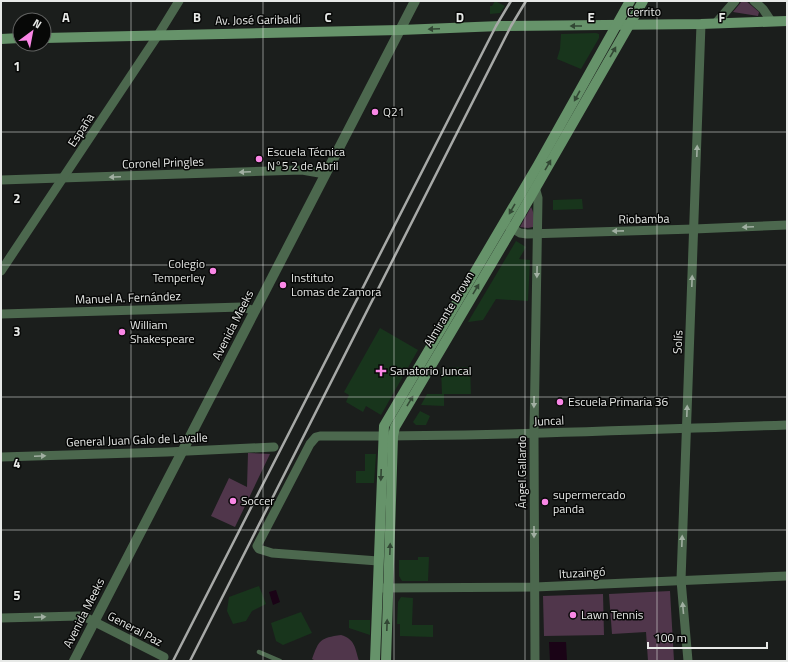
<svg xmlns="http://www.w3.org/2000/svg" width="788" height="662" font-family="'Titillium Web',sans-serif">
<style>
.green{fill:#50364b}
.water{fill:#1a0316}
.building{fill:#18351c}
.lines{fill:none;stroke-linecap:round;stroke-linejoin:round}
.service{stroke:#4c684e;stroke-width:4.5}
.minor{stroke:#4c684e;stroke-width:9}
.tertiary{stroke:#4c684e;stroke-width:10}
.secondary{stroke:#66936a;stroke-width:10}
.rail{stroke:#a7a9a7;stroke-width:2.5}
.oneway{fill:#324734}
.oneway2{fill:#a1afa2}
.grid{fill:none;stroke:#e7e9e7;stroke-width:1;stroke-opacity:0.55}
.poi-dot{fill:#fa87e6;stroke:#070807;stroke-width:1.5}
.labels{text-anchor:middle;stroke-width:3;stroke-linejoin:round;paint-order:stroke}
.street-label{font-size:12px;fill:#e7e9e7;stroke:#070807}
.poi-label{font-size:12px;fill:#e7e9e7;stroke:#070807;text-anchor:start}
.grid-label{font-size:13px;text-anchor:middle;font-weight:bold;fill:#e7e9e7;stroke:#070807;stroke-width:3;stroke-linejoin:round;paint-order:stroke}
</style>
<rect width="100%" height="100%" fill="#1b1e1c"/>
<g class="green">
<polygon points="742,1 746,1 759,12 758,16 733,12"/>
<path d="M531 207C534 212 535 221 533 227L528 228 520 227Z"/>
<polygon points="248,453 270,454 235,527 211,516 229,478 247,487"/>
<polygon points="670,591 674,661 648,661 646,632 612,634 609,594"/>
<polygon points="603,594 604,635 544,636 543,596"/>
<path d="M341 635C355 639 355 648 359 661H316L312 659C319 640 320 638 341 635Z"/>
</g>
<g class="water">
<polygon points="276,590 280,602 273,605 269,592"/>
<polygon points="549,642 566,642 567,661 550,661"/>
</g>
<g class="building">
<polygon points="495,1 505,6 500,13 490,14 490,6 492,6"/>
<polygon points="596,33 599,34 599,38 581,69 557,59 560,49 561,34"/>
<polygon points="582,199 583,209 553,210 553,200"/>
<polygon points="516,241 526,247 519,259 530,260 528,301 496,299 483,320 468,322"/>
<polygon points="380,328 418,350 381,415 366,406 363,412 346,402 349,395 344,392"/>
<polygon points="470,367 471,394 442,394 441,368"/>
<polygon points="427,394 444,394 444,406 421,405"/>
<polygon points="420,411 430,416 426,425 416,425 413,422"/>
<polygon points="365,454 376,454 374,483 356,483 356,471 365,471"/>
<polygon points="418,557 429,557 428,581 402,581 399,576 399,560 418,560"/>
<polygon points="259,586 266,604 252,611 246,621 233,624 227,611 229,597"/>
<polygon points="401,597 413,598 412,625 433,625 433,637 400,636 400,624 397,624 398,602"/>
<polygon points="301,612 312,633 283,645 276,641 271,623"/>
<polygon points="349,620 370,620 370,635 349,628"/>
</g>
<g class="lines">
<polyline class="service" points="259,652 280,661"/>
<g class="minor">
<polyline points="754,1 763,9 771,21"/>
<polyline points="716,23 735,1"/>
<polyline points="1,180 302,170 325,174"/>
<polyline points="507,225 520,233 527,234 694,229 787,225"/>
<polyline points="1,271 158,35 179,1"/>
<polyline points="1,314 242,307 255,311"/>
<polyline points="1,457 167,452 274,447"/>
<path d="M378 561 272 553 259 549 257 546 310 444 316 437 320 436C476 437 632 430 787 425"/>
<polyline points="381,588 535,587 787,576"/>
<polyline points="1,618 79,616 85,617 164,657"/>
<polyline points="535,661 534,433 538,198 535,187"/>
<polyline points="688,661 681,580 701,24"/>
</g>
<polyline class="tertiary" points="74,661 415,1"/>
<g class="secondary">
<polyline points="44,38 400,30 500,26 701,24 787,21"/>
<polyline points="1,39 20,38"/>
<polyline points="375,661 384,426 538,165 630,1"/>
<polyline points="386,661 393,436 395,427 512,229 643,1"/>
</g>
<g class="rail">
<polyline points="173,661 496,26 511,1"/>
<polyline points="190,661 511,26 526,1"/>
</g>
</g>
<defs><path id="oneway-solid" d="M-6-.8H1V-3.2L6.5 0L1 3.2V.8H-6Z"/></defs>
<g class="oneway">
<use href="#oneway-solid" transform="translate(576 26) rotate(180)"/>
<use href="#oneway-solid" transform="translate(434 29) rotate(178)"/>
<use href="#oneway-solid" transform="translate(613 52) rotate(-60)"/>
<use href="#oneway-solid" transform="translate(577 96) rotate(119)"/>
<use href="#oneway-solid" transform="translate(548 165) rotate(-60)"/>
<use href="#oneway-solid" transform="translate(512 209) rotate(120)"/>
<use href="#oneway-solid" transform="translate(476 289) rotate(-59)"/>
<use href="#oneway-solid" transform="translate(410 401) rotate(-59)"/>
<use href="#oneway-solid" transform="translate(381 475) rotate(92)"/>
<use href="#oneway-solid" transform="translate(390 549) rotate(-88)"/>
<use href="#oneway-solid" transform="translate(387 625) rotate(-88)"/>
</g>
<g class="oneway2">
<use href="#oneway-solid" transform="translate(697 151) rotate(-88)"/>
<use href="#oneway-solid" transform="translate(245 172) rotate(178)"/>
<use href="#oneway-solid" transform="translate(115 177) rotate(178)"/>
<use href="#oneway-solid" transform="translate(748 227) rotate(177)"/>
<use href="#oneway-solid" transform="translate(618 231) rotate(179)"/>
<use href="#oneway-solid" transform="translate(537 272) rotate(91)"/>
<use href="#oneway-solid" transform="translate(692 281) rotate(-88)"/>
<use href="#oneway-solid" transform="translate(534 402) rotate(91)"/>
<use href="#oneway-solid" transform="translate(687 411) rotate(-88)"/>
<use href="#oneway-solid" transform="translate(40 456) rotate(-2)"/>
<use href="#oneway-solid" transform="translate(534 532) rotate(90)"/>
<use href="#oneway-solid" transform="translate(682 541) rotate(-88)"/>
<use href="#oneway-solid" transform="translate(683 608) rotate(-95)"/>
<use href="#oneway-solid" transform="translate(40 617) rotate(-2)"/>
</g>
<path class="grid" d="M131 1V661M263 1V661M394 1V661M525 1V661M657 1V661M1 132H787M1 265H787M1 397H787M1 530H787"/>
<g class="poi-dot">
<circle cx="375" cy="112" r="4"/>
<circle cx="259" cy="159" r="4"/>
<circle cx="213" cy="271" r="4"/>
<circle cx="283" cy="285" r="4"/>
<circle cx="122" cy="332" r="4"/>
<path d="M379 365h4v4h4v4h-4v4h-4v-4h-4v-4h4z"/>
<circle cx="560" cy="402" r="4"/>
<circle cx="233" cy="501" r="4"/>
<circle cx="545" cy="502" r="4"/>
<circle cx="573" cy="615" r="4"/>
</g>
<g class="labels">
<g class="street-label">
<text transform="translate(644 12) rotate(-1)" y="4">Cerrito</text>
<text transform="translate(258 20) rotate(-1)" y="4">Av. José Garibaldi</text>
<text transform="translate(81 130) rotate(-57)" y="4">España</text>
<text transform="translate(163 163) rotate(-2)" y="4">Coronel Pringles</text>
<text transform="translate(644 219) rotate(-1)" y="4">Riobamba</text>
<text transform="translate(128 298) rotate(-2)" y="4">Manuel A. Fernández</text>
<text transform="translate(449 309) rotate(-59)" y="4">Almirante Brown</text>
<text transform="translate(233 325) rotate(-63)" y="4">Avenida Meeks</text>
<text transform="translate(678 342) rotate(-88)" y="4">Solís</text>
<text transform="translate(549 421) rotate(-2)" y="4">Juncal</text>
<text transform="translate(137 440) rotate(-2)" y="4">General Juan Galo de Lavalle</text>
<text transform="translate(522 472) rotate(-90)" y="4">Ángel Gallardo</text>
<text transform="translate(582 573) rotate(-3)" y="4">Ituzaingó</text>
<text transform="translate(84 613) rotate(-63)" y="4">Avenida Meeks</text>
<text transform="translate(135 629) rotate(28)" y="4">General Paz</text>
</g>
<g class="poi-label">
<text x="383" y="116">Q21</text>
<text x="267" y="156">Escuela Técnica<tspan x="267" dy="14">N°5 2 de Abril</tspan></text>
<text x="205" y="268" text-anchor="end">Colegio<tspan x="205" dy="14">Temperley</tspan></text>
<text x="291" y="282">Instituto<tspan x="291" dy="14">Lomas de Zamora</tspan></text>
<text x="130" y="329">William<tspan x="130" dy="14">Shakespeare</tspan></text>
<text x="390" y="375">Sanatorio Juncal</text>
<text x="568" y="406">Escuela Primaria 36</text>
<text x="553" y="499">supermercado<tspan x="553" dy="14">panda</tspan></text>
<text x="241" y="505">Soccer</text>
<text x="581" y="619">Lawn Tennis</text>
</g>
</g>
<g class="grid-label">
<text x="66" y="22">A</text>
<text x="197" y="22">B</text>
<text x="328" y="22">C</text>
<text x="460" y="22">D</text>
<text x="591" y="22">E</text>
<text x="722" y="22">F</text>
<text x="17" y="71">1</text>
<text x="17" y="203">2</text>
<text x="17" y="336">3</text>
<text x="17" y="468">4</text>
<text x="17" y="600">5</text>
</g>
<rect width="788" height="662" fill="none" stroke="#e7e9e7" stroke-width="4"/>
<g transform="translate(32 32) rotate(32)"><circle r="19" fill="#070807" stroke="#616261"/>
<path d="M0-3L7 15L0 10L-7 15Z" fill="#fa87e6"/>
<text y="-6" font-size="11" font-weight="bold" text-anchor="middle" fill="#e7e9e7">N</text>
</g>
<path d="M648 642v6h119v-6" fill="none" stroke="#e7e9e7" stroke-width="2"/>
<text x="654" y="642" font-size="12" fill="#e7e9e7" stroke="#070807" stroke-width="3" paint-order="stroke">100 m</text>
</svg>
